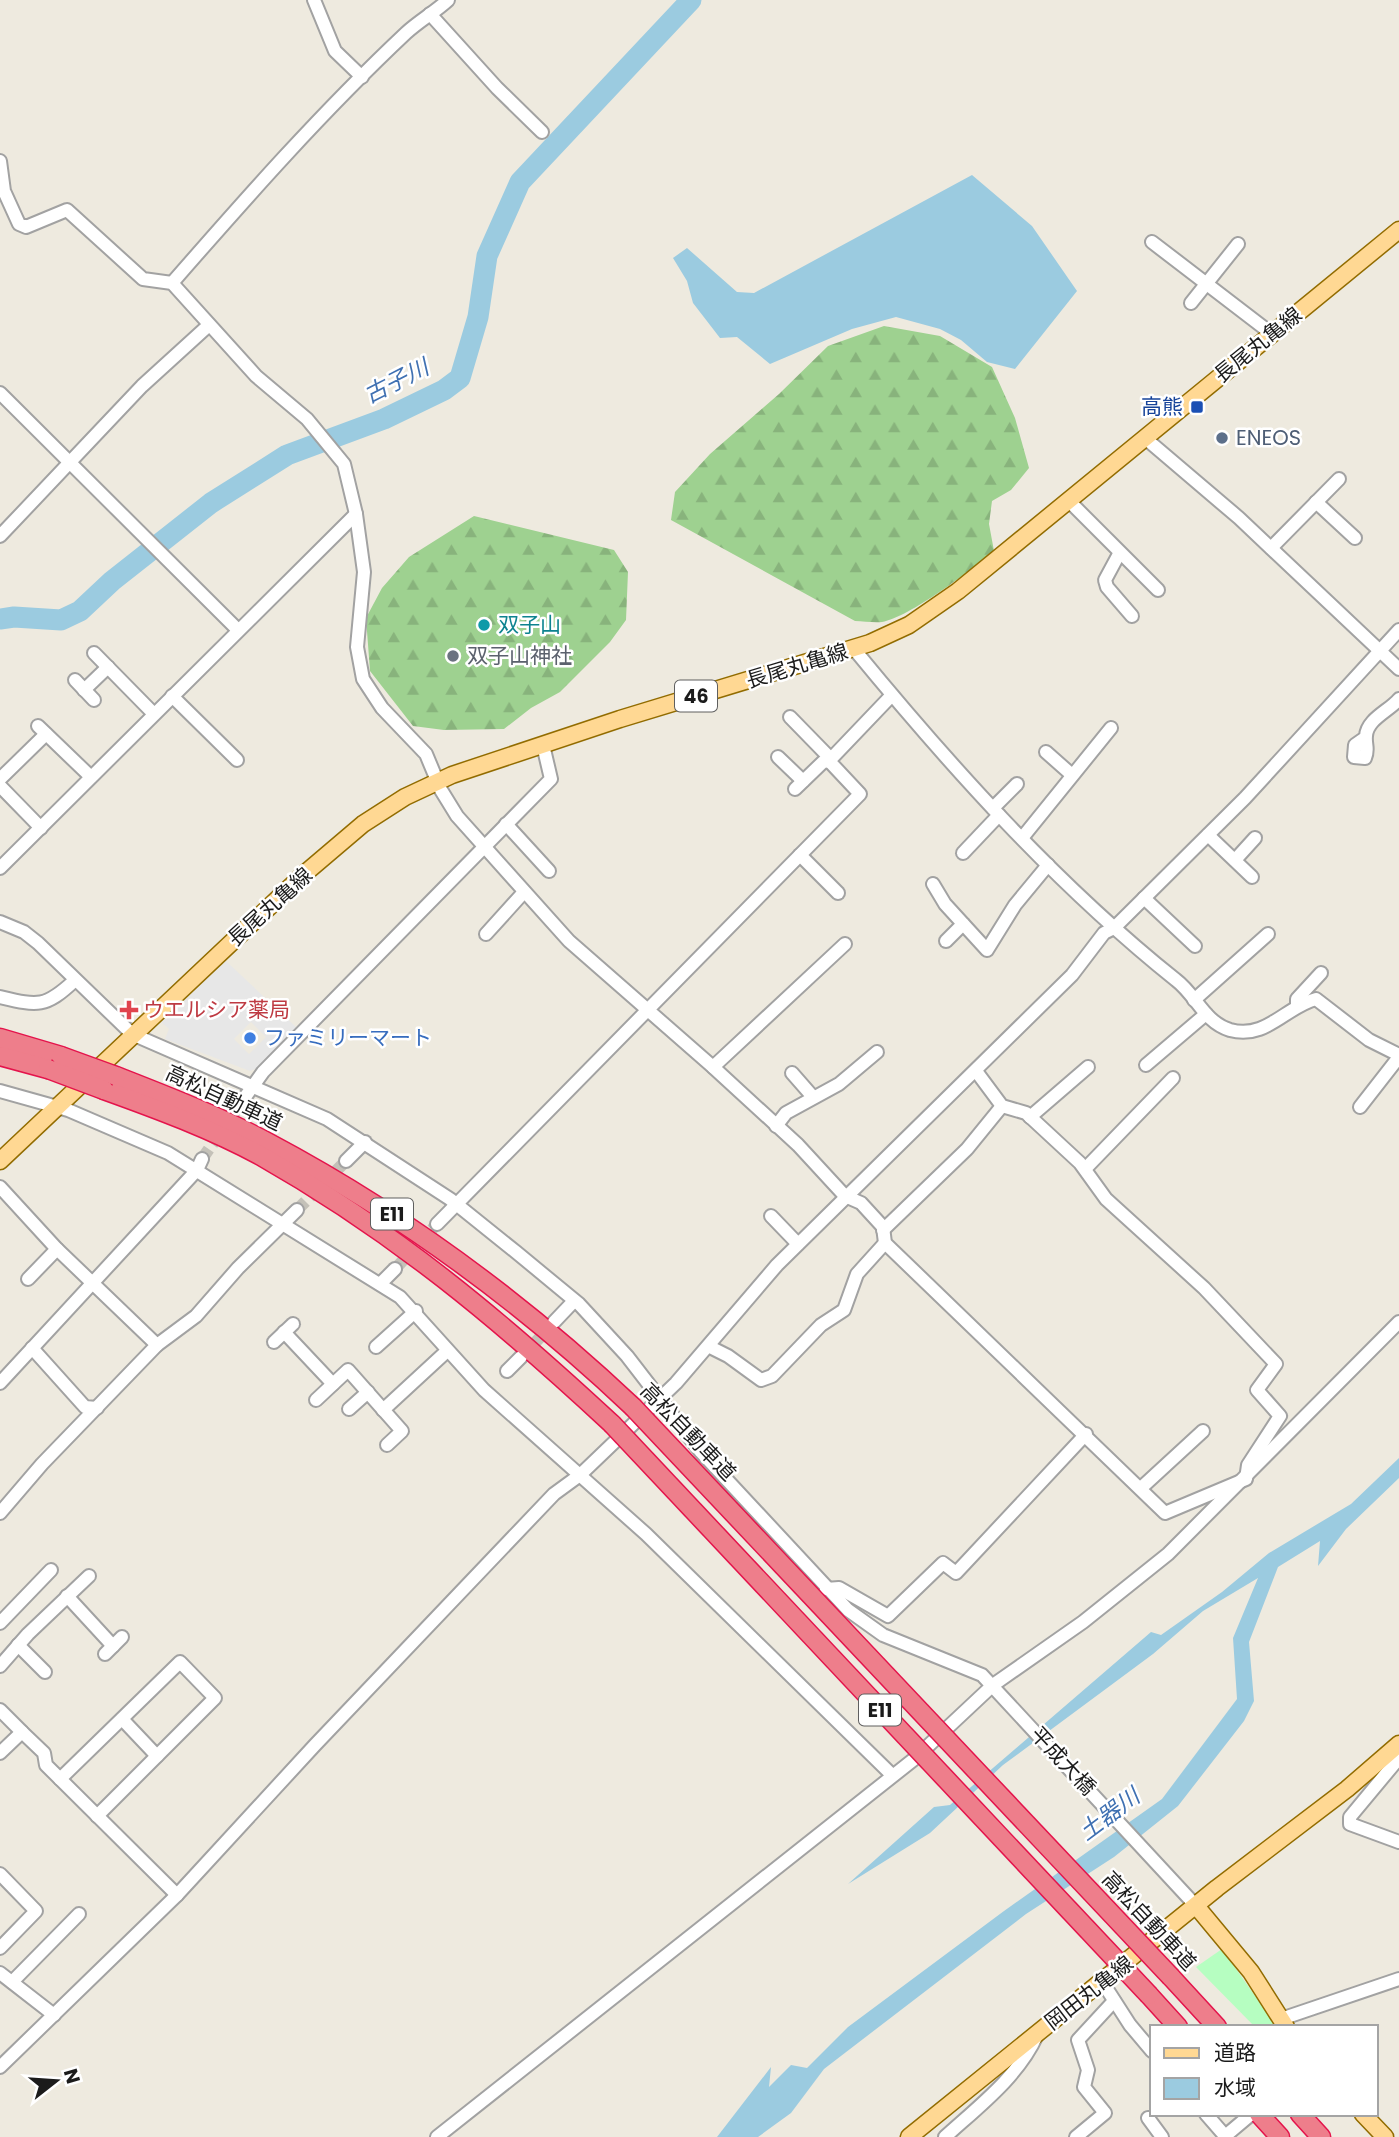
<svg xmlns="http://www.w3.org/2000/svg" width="1399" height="2137" font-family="Poppins,'Noto Sans JP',sans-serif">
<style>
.forest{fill:url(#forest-firs)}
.park{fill:#b6fec1}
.parking{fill:#e7e7e7;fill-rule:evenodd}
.water{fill:#9bcbe0}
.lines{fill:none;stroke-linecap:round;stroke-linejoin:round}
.river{stroke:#9bcbe0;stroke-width:21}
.minor-tunnel{stroke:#c4c1b8;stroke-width:12;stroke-dasharray:12 6;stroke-linecap:butt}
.minor-casing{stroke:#a2a2a2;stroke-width:16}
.major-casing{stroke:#926c00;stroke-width:19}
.highway-casing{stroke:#e4144c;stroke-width:21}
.minor{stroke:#fff;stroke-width:12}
.major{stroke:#ffd893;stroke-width:16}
.highway{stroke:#ee7e8b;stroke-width:18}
.highway-bridge-casing{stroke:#e4144c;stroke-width:21;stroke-linecap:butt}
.highway-bridge{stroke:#ee7e8b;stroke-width:18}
.transit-dot{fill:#1a4fb4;stroke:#fff;stroke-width:2.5}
.service-dot{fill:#5c6f8a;stroke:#fff;stroke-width:2.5}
.culture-dot{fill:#0f9aa8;stroke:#fff;stroke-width:2.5}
.worship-dot{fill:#6b7280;stroke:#fff;stroke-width:2.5}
.health-dot{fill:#e0444e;stroke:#fff;stroke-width:2.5}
.shop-dot{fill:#3f7fe0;stroke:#fff;stroke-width:2.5}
.labels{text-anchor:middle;stroke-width:5;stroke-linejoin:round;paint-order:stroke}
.shield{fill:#fff;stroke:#5f5f5f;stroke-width:2}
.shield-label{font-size:19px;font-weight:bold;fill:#1b1b1b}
.street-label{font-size:21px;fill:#1b1b1b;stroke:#fff}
.transit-label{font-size:21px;fill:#164399;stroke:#fff;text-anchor:end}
.service-label{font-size:21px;fill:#4e5e75;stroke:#fff;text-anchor:start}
.culture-label{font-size:21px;fill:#0d838f;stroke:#fff;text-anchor:start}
.worship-label{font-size:21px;fill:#5b616d;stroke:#fff;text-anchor:start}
.health-label{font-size:21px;fill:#be3a42;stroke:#fff;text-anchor:start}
.shop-label{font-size:21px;fill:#366cbe;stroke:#fff;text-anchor:start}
.water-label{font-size:23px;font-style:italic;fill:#4071b2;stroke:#fff}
</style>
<defs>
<pattern id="forest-firs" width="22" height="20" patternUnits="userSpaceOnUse" patternTransform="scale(1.75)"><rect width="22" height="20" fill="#9ed190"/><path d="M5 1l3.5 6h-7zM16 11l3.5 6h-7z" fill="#88b37c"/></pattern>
</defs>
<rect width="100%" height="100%" fill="#eeeadf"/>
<g class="forest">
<path d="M884 326 940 336 992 367 1015 418 1029 468 1011 490 992 501 989 524 994 551C971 570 910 617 882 622 874 623 863 621 855 621L671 520 675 492 710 454 779 394 828 346Z"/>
<polygon points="474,516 614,550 628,572 626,620 610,642 560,692 531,708 504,729 444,730 413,726 370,671 366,618 382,588 409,557"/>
</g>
<polygon class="park" points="1222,1949 1277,2027 1255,2027 1196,1967"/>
<path class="parking" d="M226 961 297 1028 258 1068 250 1071 165 1039 169 1029 161 1022ZM251 1022 266 1037 249 1054 234 1039Z"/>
<g class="water">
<polygon points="972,175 1032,226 1077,291 1015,369 987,362 961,340 940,329 896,317 852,329 770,364 737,337 720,338 693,303 687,281 673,258 687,248 737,292 754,293"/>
<polygon points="1399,1458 1399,1478 1346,1529 1318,1566 1320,1541 1278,1567 1249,1642 1254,1701 1244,1721 1178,1806 1114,1857 1026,1914 824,2069 791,2113 758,2137 717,2137 771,2067 769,2087 791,2065 807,2068 848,2027 1004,1911 1162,1799 1237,1699 1233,1638 1258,1578 1203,1611 1153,1654 1003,1765 930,1833 848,1884 934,1807 950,1805 1151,1632 1161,1635 1222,1592 1269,1553 1351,1504"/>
</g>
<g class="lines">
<polyline class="river" points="0,619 14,617 61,620 80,611 112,581 211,503 287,455 384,419 444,390 460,378 478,317 487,256 520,182 691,0"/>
<g class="minor-tunnel">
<polyline points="202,1159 243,1100"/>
<polyline points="297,1210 346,1161"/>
<polyline points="395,1269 437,1224"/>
<polyline points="523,1355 552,1325"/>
</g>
<defs>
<g id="minor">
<polyline points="314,0 335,51 362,77"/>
<polyline points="430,14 497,88 542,132"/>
<polyline points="0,161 4,191 19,224 26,227 67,210 143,279 172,283 256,376 307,419 344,464 356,514 364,572 357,647 363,679 382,708 426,754 441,790 457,816 569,941 713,1067 798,1145 845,1196 861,1203 883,1227 885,1243 1165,1513 1246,1479 1248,1465 1280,1416 1257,1390 1276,1364 1204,1288 1106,1199 1080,1163 1026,1113 1002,1106 976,1071"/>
<polyline points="1152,242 1272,334"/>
<path d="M172 283C247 197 322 112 406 33 419 21 435 12 448 0"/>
<polyline points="1191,303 1238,244"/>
<polyline points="0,393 238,630"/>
<polyline points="1145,438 1239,518 1399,669"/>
<polyline points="1068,500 1158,590"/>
<polyline points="1316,502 1355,538"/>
<polyline points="0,536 142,386 209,325"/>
<polyline points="1271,548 1339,479"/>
<polyline points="1119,554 1105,580 1107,587 1132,616"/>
<path d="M854 649C951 767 1056 884 1176 980 1196 995 1204 1022 1230 1030 1266 1040 1285 1007 1316 999L1369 1040 1399 1055"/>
<polyline points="94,653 154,714"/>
<polyline points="75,680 94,700"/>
<polyline points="84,690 108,667"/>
<polyline points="172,696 237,760"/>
<polyline points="790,717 831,759"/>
<polyline points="38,726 91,777"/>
<path d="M1365 738 1355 745 1354 757 1365 758C1369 749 1365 745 1366 736 1367 719 1389 711 1399 699"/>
<polyline points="1046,752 1072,775"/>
<polyline points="778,757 803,781"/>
<polyline points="0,779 46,734"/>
<polyline points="0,786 41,828"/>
<polyline points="795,789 823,762 829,761"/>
<polyline points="993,808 1017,784"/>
<polyline points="506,824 549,871"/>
<polyline points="1208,835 1252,877"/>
<polyline points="1022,838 1111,728"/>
<polyline points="963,853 999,815"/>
<polyline points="800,855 838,893"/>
<polyline points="1235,860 1255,838"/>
<polyline points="0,868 356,514"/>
<polyline points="933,884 945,904 987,950 1015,905 1048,865"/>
<polyline points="1144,898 1195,946"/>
<polyline points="0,922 24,932 38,943 132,1034 327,1119 450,1199 516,1252 579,1304 627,1356 701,1452 848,1610 883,1635 982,1675 1197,1907"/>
<polyline points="486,934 524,892"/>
<polyline points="946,941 963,924"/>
<path d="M0 997C38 1006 45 1008 74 981"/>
<polyline points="1194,1000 1268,934"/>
<polyline points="1297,1004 1297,999 1321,973"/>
<polyline points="1146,1065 1206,1014"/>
<polyline points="713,1067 845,944"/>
<polyline points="792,1073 813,1097"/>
<polyline points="0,1091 68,1110 168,1153 400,1297 484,1390 646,1534 892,1775"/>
<polyline points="243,1100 263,1072 551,779 543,745"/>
<polyline points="1360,1107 1399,1057"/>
<polyline points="1030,1117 1088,1067"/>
<polyline points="776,1126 786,1113 839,1084 877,1052"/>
<polyline points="346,1161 365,1142"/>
<polyline points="1085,1169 1173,1078"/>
<polyline points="0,1187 56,1248 157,1345 42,1464 0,1513"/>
<polyline points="771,1216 798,1244"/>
<polyline points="437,1224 860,794 829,761 892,695"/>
<polyline points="883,1230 967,1149 1002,1106"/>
<polyline points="28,1279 57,1249"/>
<polyline points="380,1284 395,1269"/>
<polyline points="554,1322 574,1301"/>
<polyline points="284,1332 333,1384"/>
<polyline points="274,1342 293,1324"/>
<polyline points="157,1345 196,1316 238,1268 297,1210"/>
<polyline points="376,1347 416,1311"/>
<polyline points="710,1347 728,1356 761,1380 772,1376 821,1325 844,1310 857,1274 885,1243"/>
<polyline points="32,1348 85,1407 97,1408"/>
<polyline points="507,1371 521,1357"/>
<polyline points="0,1383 197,1170 202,1159"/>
<polyline points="316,1400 348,1370 402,1431 387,1445"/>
<polyline points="349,1409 368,1392"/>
<polyline points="383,1410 447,1351"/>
<polyline points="1141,1488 1203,1431"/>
<polyline points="826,1589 839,1588 888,1616 943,1563 956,1573 1086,1434"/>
<polyline points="67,1596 113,1646"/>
<polyline points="0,1623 51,1570"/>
<polyline points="18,1645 45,1672"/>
<polyline points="105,1654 122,1637"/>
<polyline points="0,1666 28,1634 89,1576"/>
<polyline points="0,1710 22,1732"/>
<polyline points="122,1719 157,1756"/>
<polyline points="0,1753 22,1732 44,1753 46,1765 177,1895"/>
<polyline points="1399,1758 1350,1817 1350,1824 1399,1842"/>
<polyline points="60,1779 180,1662 215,1698 97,1816"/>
<polyline points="0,1874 36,1911 0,1948"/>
<polyline points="0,1973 54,2015"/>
<polyline points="12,1982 79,1914"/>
<polyline points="1103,1983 1130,2025 1152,2051"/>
<polyline points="1281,2019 1399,1979"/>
<polyline points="0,2067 177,1895 315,1745 554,1494 580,1475 676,1383 777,1265 1072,975 1104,933 1114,928 1245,798 1399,630"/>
<polyline points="1206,2114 1226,2137"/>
<polyline points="1148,2118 1162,2137"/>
<polyline points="437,2137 913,1760 993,1685 1083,1622 1168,1554 1399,1322"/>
<path d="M945 2137C978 2107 1018 2077 1037 2035"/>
<polyline points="1076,2137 1105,2113 1084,2087 1088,2070 1078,2040 1114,2001"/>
<polyline points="1224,2137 1249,2116"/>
</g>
<g id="major">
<polyline points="0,1161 303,875 363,824 405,797 452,775 620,719 870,643 909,625 958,591 1399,230"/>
<polyline points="1197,1907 1251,1972 1286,2027"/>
<polyline points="1363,2114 1385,2137"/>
<polyline points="909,2137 1217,1888 1347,1789 1399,1744"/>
</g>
<g id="highway">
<polyline points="0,1038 61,1056"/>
<polyline points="0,1056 48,1069"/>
<path d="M116 1076C167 1096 219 1116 267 1142 401 1213 523 1303 633 1407"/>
<path d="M104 1090C157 1109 211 1129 261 1156 395 1232 500 1320 612 1424"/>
<polyline points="1171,1977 1217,2027"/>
<polyline points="1149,1995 1178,2027"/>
<polyline points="1259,2114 1280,2137"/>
<polyline points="1300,2114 1321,2137"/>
</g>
</defs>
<use href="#minor" class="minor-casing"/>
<use href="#major" class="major-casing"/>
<use href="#highway" class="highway-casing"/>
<use href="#minor" class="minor"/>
<use href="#major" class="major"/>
<use href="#highway" class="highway"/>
<defs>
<g id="highway-bridge">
<polyline points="61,1056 116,1076"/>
<polyline points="48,1069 104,1090"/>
<polyline points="633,1407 1171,1977"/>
<polyline points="612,1424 1149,1995"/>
</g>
</defs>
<use href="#highway-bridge" class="highway-bridge-casing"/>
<use href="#highway-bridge" class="highway-bridge"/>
</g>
<rect class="transit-dot" x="1190" y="400" width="14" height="14" rx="3.5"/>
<circle class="service-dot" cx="1222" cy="438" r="7"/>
<circle class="culture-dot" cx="484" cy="625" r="7"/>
<circle class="worship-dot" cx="453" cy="656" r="7"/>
<path class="health-dot" d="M125.5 999.5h7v7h7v7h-7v7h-7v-7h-7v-7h7z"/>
<circle class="shop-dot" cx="250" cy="1038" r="7"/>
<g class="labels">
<g class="shield">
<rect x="675" y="680.5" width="42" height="31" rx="5"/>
<rect x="371" y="1198.5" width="42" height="31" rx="5"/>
<rect x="859" y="1694.5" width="42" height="31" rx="5"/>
</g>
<g class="shield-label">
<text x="696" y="703">46</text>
<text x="392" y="1221">E11</text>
<text x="880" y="1717">E11</text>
</g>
<g class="street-label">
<text transform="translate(1258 345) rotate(-39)" y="7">長尾丸亀線</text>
<text transform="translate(797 666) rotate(-17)" y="7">長尾丸亀線</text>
<text transform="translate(270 907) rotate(-42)" y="7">長尾丸亀線</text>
<text transform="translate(224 1098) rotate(25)" y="7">高松自動車道</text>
<text transform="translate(688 1432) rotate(46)" y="7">高松自動車道</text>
<text transform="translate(1063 1761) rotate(47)" y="7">平成大橋</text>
<text transform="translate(1149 1921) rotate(47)" y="7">高松自動車道</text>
<text transform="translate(1089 1993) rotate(-38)" y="7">岡田丸亀線</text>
</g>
<g class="transit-label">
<text x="1183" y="414">高熊</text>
</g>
<g class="service-label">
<text x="1236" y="445">ENEOS</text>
</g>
<g class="culture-label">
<text x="498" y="632">双子山</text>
</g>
<g class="worship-label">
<text x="467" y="663">双子山神社</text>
</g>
<g class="health-label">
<text x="143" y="1017">ウエルシア薬局</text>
</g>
<g class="shop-label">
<text x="264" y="1045">ファミリーマート</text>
</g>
<g class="water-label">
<text transform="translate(396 381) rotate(-27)" y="8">古子川</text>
<text transform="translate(1109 1814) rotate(-37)" y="8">土器川</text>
</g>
</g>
<rect x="1150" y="2025" width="228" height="91" fill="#ffffff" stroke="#a4a4a4" stroke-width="2"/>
<rect x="1164" y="2048" width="35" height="10" fill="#ffd893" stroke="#a4a4a4" stroke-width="2"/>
<text x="1214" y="2060" font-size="21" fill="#1b1b1b">道路</text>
<rect x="1164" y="2078" width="35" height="21" fill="#9bcbe0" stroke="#a4a4a4" stroke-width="2"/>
<text x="1214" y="2095" font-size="21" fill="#1b1b1b">水域</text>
<g transform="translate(56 2081) rotate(73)" stroke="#ffffff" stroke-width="5" paint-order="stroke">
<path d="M0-5L12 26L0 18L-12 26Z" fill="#1b1b1b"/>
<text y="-10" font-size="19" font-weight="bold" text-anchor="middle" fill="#1b1b1b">N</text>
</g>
</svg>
